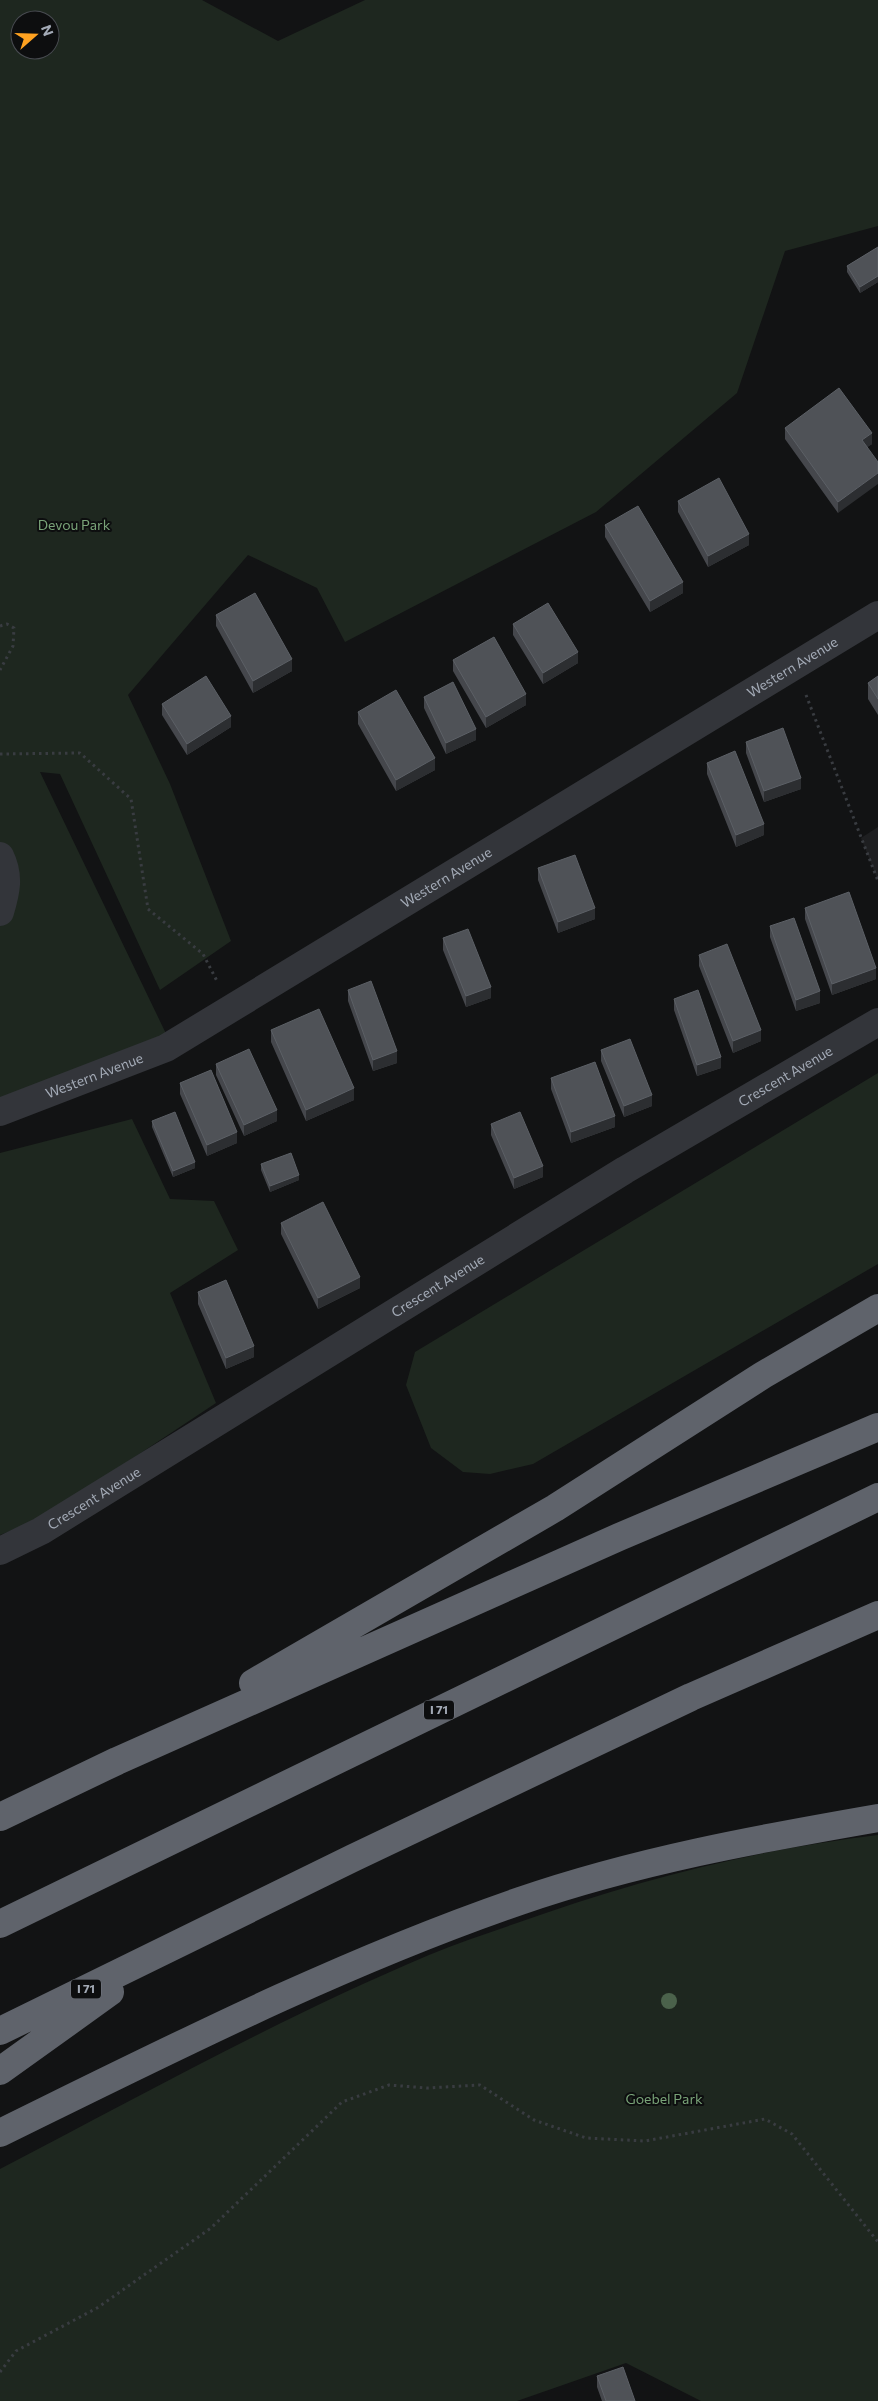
<svg xmlns="http://www.w3.org/2000/svg" width="878" height="2401" font-family="Commissioner,sans-serif">
	<rect width="100%" height="100%" fill="#121314"/>
	<!-- built -->
	<path fill="#1e1f21" d="M878,827V881L861,838Z"/>
	<!-- green -->
	<path fill="#1e271f" fill-rule="evenodd" d="M0,0H202L278,41L365,0H878V226L785,251L737,393L596,512L345,642L317,588L248,555L128,695L170,784L231,941L160,990L60,774L40,772L171,1044L0,1112ZM20,20H50V50H20Z
		M878,1073V1264L533,1464L490,1474L463,1472L431,1448L406,1385L415,1352Z
		M132,1119L170,1199L214,1201L238,1250L170,1293L216,1403L43,1518L0,1535V1153Z
		M878,1835V2401H701L626,2363L517,2401H0V2169C142,2095 282,2017 429,1955C457,1943 486,1934 514,1924C634,1881 752,1850 878,1835Z"/>
	<g fill="none" stroke-linecap="round" stroke-linejoin="round">
		<!-- path -->
		<path stroke="#393c41" stroke-width="3" stroke-dasharray="2.5 4" stroke-linecap="butt" d="M0,626L7,624L14,628L13,646L0,670
			M806,695L878,881
			M0,754L80,753L131,799L148,909L203,954L217,981
			M0,2372L16,2351L97,2308L211,2228L342,2102L389,2085L427,2088L480,2085L534,2120L586,2138L645,2141L765,2119L792,2134L878,2242"/>
		<!-- minor -->
		<g stroke="#33353a" stroke-width="28">
			<path d="M0,856C10,876 6,892 0,912"/>
			<path id="s1" d="M0,1112L166,1048L878,615"/>
			<path id="s2" d="M0,1551L41,1531L625,1170L878,1022"/>
		</g>
		<!-- highway -->
		<path stroke="#5f636b" stroke-width="28" d="M253,1683L555,1508L763,1375L878,1308
			M0,1817L117,1761L619,1537L878,1427
			M0,1924L878,1497
			M0,2031L353,1858L691,1697L878,1615
			M0,2071L110,1992
			M0,2133C171,2049 340,1963 520,1901C636,1861 757,1839 878,1818"/>
	</g>
	<!-- trees -->
	<circle fill="#4b624b" cx="669" cy="2001" r="8"/>
	<!-- wall -->
	<path fill="#45474c" d="M878,247V282L860,293L847,272V266Z
		M785,428L872,444L867,447L838,513L785,439Z
		M678,501L749,545L708,567L678,512Z
		M605,525L683,593L650,612L605,537Z
		M216,615L292,671L253,693L216,626Z
		M513,624L578,663L543,684L513,635Z
		M453,660L526,705L486,728L453,671Z
		M878,676V715L868,699V683Z
		M424,697L476,740L446,754L424,708Z
		M162,704L231,727L187,755L162,715Z
		M358,712L435,770L396,791L358,724Z
		M746,742L801,789L764,802L746,753Z
		M707,763L764,835L736,847L707,774Z
		M538,868L595,919L558,933L538,880Z
		M805,908L876,979L832,995L805,919Z
		M770,926L820,1003L796,1011L770,937Z
		M443,938L491,998L466,1007L443,950Z
		M699,955L761,1041L733,1053L699,966Z
		M348,990L397,1063L373,1071L348,1001Z
		M674,999L721,1068L697,1076L674,1010Z
		M271,1030L354,1100L306,1121L271,1042Z
		M601,1050L652,1106L624,1117L601,1061Z
		M216,1064L277,1121L244,1136L216,1075Z
		M551,1078L615,1127L571,1143L551,1089Z
		M180,1083L237,1143L207,1156L180,1094Z
		M152,1121L195,1168L173,1177L152,1127Z
		M491,1124L543,1177L514,1189L491,1135Z
		M261,1164L299,1180L270,1192L261,1170Z
		M281,1223L360,1288L318,1309L281,1234Z
		M198,1292L254,1357L226,1369L198,1304Z
		M597,2376L635,2401H602L597,2387Z"/>
	<!-- shaded-wall -->
	<path fill="#2c2e31" d="M878,276V282L860,293V287Z
		M872,433V444L862,451V440Z
		M878,473V484L838,513V502Z
		M749,534V545L708,567V556Z
		M683,582V593L650,612V601Z
		M578,652V663L543,684V673Z
		M292,659V671L253,693V681Z
		M526,694V705L486,728V717Z
		M231,716V727L187,755V744Z
		M476,729V740L446,754V743Z
		M435,758V770L396,791V780Z
		M801,778V789L764,802V791Z
		M764,824V835L736,847V835Z
		M595,908V919L558,933V922Z
		M876,968V979L832,995V984Z
		M491,987V998L466,1007V996Z
		M820,991V1003L796,1011V1000Z
		M761,1030V1041L733,1053V1041Z
		M397,1051V1063L373,1071V1060Z
		M721,1057V1068L697,1076V1065Z
		M354,1088V1100L306,1121V1110Z
		M652,1095V1106L624,1117V1106Z
		M277,1110V1121L244,1136V1125Z
		M615,1116V1127L571,1143V1132Z
		M237,1132V1143L207,1156V1145Z
		M195,1162V1168L173,1177V1171Z
		M543,1166V1177L514,1189V1178Z
		M299,1175V1180L270,1192V1186Z
		M360,1277V1288L318,1309V1298Z
		M254,1346V1357L226,1369V1358Z"/>
	<!-- building -->
	<path fill="#4f5257" stroke="#5c6066" d="M878,247V276L860,287L847,266Z
		M839,388L872,433L862,440L878,462V473L838,502L785,428Z
		M719,478L749,534L708,556L678,501Z
		M638,506L683,582L650,601L605,525Z
		M255,593L292,659L253,681L216,615Z
		M548,603L578,652L543,673L513,624Z
		M494,637L526,694L486,717L453,660Z
		M206,676L231,716L187,744L162,704Z
		M878,676V699L868,683Z
		M453,682L476,729L446,743L424,697Z
		M396,690L435,758L396,780L358,712Z
		M783,728L801,778L764,791L746,742Z
		M735,751L764,824L736,835L707,763Z
		M575,855L595,908L558,922L538,868Z
		M849,892L876,968L832,984L805,908Z
		M794,918L820,991L796,1000L770,926Z
		M468,929L491,987L466,996L443,938Z
		M727,944L761,1030L733,1041L699,955Z
		M371,981L397,1051L373,1060L348,990Z
		M698,990L721,1057L697,1065L674,999Z
		M319,1009L354,1088L306,1110L271,1030Z
		M630,1039L652,1095L624,1106L601,1050Z
		M249,1049L277,1110L244,1125L216,1064Z
		M595,1062L615,1116L571,1132L551,1078Z
		M211,1070L237,1132L207,1145L180,1083Z
		M175,1112L195,1162L173,1171L152,1121Z
		M520,1112L543,1166L514,1178L491,1124Z
		M291,1153L299,1175L270,1186L261,1164Z
		M323,1202L360,1277L318,1298L281,1223Z
		M226,1280L254,1346L226,1358L198,1292Z
		M623,2367L635,2401H606L597,2376Z"/>
	<g text-anchor="middle" stroke-width="4" stroke-linejoin="round" paint-order="stroke">
		<!-- shield labels -->
		<g fill="#0d0e0f" stroke="#767b84" stroke-width="1">
			<rect x="424" y="1700.5" width="30" height="19" rx="4"/>
			<rect x="71" y="1979.5" width="30" height="19" rx="4"/>
		</g>
		<g font-size="12" font-weight="bold" fill="#a3aab6">
			<text x="439" y="1714">I 71</text>
			<text x="86" y="1993">I 71</text>
		</g>
		<!-- park labels -->
		<g font-size="14" fill="#79a378" stroke="#0d0e0f">
			<text x="74" y="530">Devou Park</text>
			<text x="664" y="2104">Goebel Park</text>
		</g>
		<!-- street labels -->
		<g font-size="14" fill="#a3aab6" stroke="#0d0e0f">
			<text dy="5" stroke="none"><textPath href="#s1" startOffset="911">Western Avenue</textPath></text>
			<text dy="5" stroke="none"><textPath href="#s1" startOffset="506">Western Avenue</textPath></text>
			<text dy="5" stroke="none"><textPath href="#s1" startOffset="101">Western Avenue</textPath></text>
			<text dy="5" stroke="none"><textPath href="#s2" startOffset="918">Crescent Avenue</textPath></text>
			<text dy="5" stroke="none"><textPath href="#s2" startOffset="512">Crescent Avenue</textPath></text>
			<text dy="5" stroke="none"><textPath href="#s2" startOffset="108">Crescent Avenue</textPath></text>
		</g>
	</g>
	<!-- north arrow -->
	<g transform="translate(35 35) rotate(70)"><circle r="24" fill="#0d0e0f" stroke="#494c52"/>
	<path d="M0-4L9 19L0 12L-9 19Z" fill="#ffa220"/>
	<text y="-8" font-size="14" font-weight="bold" text-anchor="middle" fill="#a3aab6">N</text>
	</g>
</svg>
